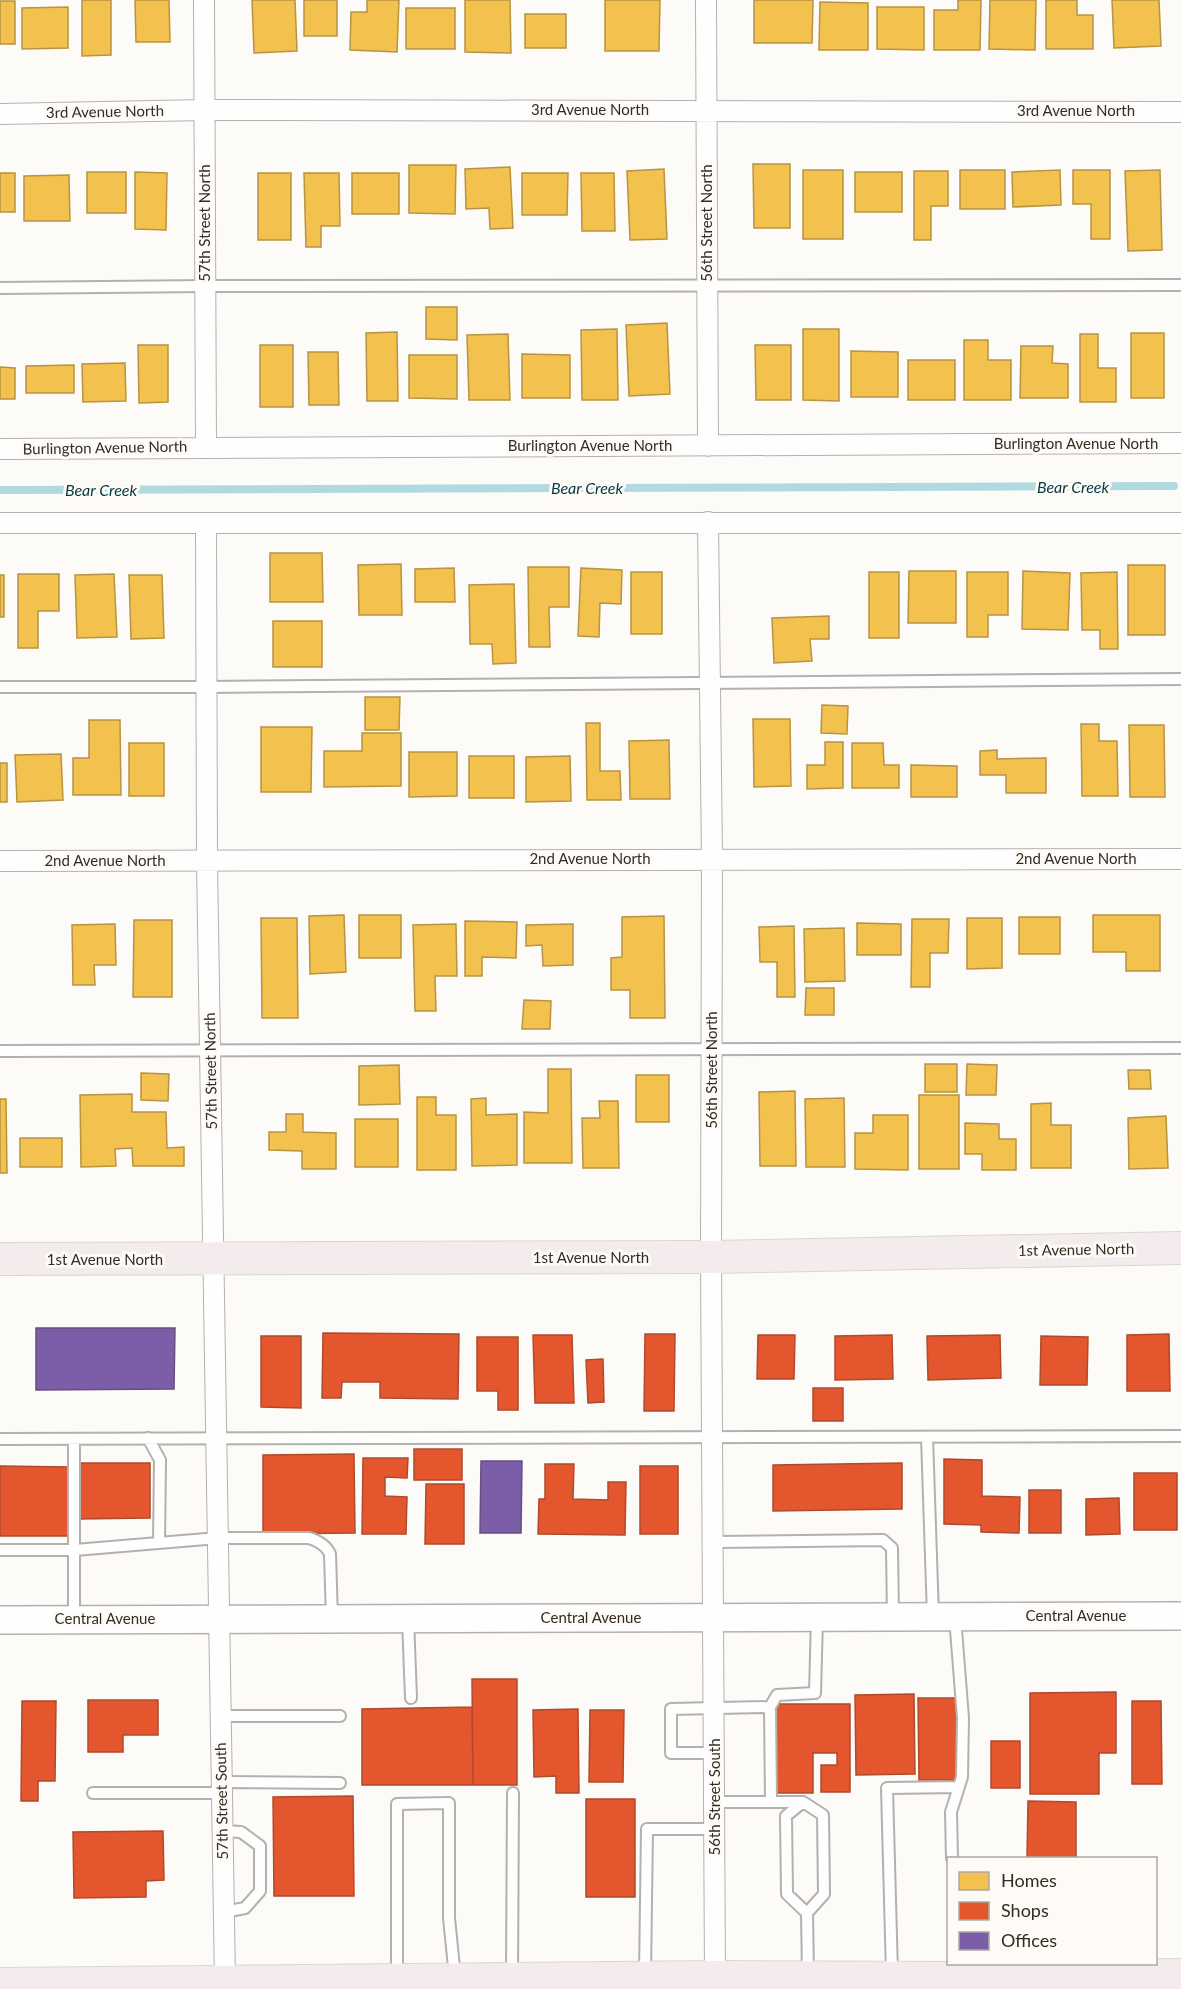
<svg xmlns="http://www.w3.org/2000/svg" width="1181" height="1989" font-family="Lato,sans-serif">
	<rect width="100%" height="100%" fill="#fdfbf8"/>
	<!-- homes -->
	<path fill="#f2c14e" stroke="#b89442" stroke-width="1.5" d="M82,0H111V55L82,56Z
		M135,0H169L170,42H136Z
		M252,0H295L297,51L254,53Z
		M304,0H337V36H304Z
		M367,0H399L397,52L350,50L351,12H367Z
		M465,0H510L511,53L465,52Z
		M605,0H660L659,51H605Z
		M754,0H813L812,43H754Z
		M958,0H981L980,50H934V10H958Z
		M990,0H1036L1035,50L989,49Z
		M1046,0H1077V15H1093V49H1046Z
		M1112,0H1159L1161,46L1114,48Z
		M0,1H15V44H0Z
		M820,2L868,3V50H819Z
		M68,7V48L22,49V8Z
		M877,7H924V50L877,49Z
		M406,8H455V49H406Z
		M525,14H566V48H525Z
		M753,164H790V228H754Z
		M409,165H456L455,214L409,213Z
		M510,167L513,228L490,229L489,208L466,209L465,169Z
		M664,169L667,239L630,240L627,171Z
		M803,170H843V239H803Z
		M960,170H1005V209H960Z
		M1060,170L1061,205L1013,207L1012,172Z
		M1073,170H1110V239H1091V204H1073Z
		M1160,170L1162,250L1128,251L1125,171Z
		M914,171H948V206H931V240H914Z
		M87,172H126V213H87Z
		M135,172L167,173L166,230L135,229Z
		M855,172H902V212H855Z
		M0,173H15V212H0Z
		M258,173H291V240H258Z
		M304,173H339L340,226H321V247H306Z
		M352,173H399V214H352Z
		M522,173H568L567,215H522Z
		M581,173H614L615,231H582Z
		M69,175L70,221H24V176Z
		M426,307H457V340L426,339Z
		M667,323L670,394L629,396L626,325Z
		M617,329L618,400H582L581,330Z
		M803,329H839V401L803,400Z
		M397,332L398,401H367L366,333Z
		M1131,333H1164V398H1131Z
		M508,334L510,400H469L467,335Z
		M1080,334H1098V368H1116V402H1080Z
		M964,340H988V360H1011V400H964Z
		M138,345H168V402L139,403Z
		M260,345H293V407H260Z
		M755,345H791V400H756Z
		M1021,346H1053L1052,363L1068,364V398H1020Z
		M851,351L898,352V397H851Z
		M308,352H338L339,405H309Z
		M522,354L570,355V398H522Z
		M409,355H457V399L409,398Z
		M908,360H955V400H908Z
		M125,363L126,401L83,402L82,364Z
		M74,365V393H26V366Z
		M0,367L15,368V399H0Z
		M270,553H322L323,602H270Z
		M401,564L402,615H359L358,565Z
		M1128,565H1165V635H1128Z
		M528,567H569V607H549L550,647H529Z
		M454,568L455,602H415V569Z
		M581,568L622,570L621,604L600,603L599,637L578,636Z
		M909,571H956V623H908Z
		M1023,571L1070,573L1068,630L1022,629Z
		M631,572H662V634H631Z
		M869,572H899V638H869Z
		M967,572H1008V615H988V637H967Z
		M1117,572L1118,649H1100V630H1082L1081,573Z
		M18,574H59V611H38V648H18Z
		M114,574L117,637L77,638L75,575Z
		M0,575H4V617H0Z
		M129,575H162L164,638L131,639Z
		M514,584L516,663L493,664L492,644H470L469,585Z
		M829,616V639H810L812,661L774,663L772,618Z
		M273,621H322V667H273Z
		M365,697H400L399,730H365Z
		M822,705L848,706L847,734L821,733Z
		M753,719H790L791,786L754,787Z
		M89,720H120L121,795H73V758H89Z
		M586,723H600V771H620L621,800H587Z
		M1081,724H1099V741H1117L1118,796H1082Z
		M1129,725H1164L1165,797H1130Z
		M261,727H312L311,792H261Z
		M362,733H401V786L324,787V751H362Z
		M669,740L670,799H630L629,741Z
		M825,742H843V788L807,789V765H825Z
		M129,743H164V796H129Z
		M852,743H883L884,765H899V788H852Z
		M997,750V759L1046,758V793H1006V775H980V751Z
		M409,752H457V796L409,797Z
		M61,754L63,800L17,802L15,755Z
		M469,756H514V798H469Z
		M570,756L571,801L526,802V757Z
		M0,763H7V802H0Z
		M911,765L957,766V797H911Z
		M344,915L346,972L310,974L309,916Z
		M359,915H401V958H359Z
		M1093,915H1160V971H1126V952H1093Z
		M664,916L665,1018H630V990H611V958L622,957V917Z
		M1019,917H1060V954H1019Z
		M261,918H297L298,1018H262Z
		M967,918H1002V968L967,969Z
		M912,919H949L948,953H930V987H911Z
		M134,920H172V997H133Z
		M465,921L517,922L516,958L482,957V976H465Z
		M857,923L901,924V955H857Z
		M115,924L116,965H94L95,985H73L72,925Z
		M456,924L457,976H435L436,1011H415L413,925Z
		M573,924V965L543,966L542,945L526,946V925Z
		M794,926L795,997H777V962H760L759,927Z
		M844,928L845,981L805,982L804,929Z
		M806,988H834V1015H805Z
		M524,1000L551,1001L550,1029H522Z
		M925,1064H957V1092H925Z
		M967,1064L997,1065L996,1095H966Z
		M399,1065L400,1104L359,1105V1066Z
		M548,1069H571L572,1163H524V1112L548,1113Z
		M1128,1070H1150L1151,1089H1129Z
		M141,1073L169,1074L168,1101L141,1100Z
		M636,1075H669V1122H636Z
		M795,1091L796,1166H760L759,1092Z
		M132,1094V1112H166L167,1148L184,1147V1166H133L132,1148L115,1149L116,1166L81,1167L80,1095Z
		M919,1095H959V1169H919Z
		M417,1097H436V1115H456V1170H417Z
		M486,1098V1115L517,1114V1165L472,1166L471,1099Z
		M844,1098L845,1167H806L805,1099Z
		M0,1099H6L7,1173H0Z
		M599,1101H618L619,1168H583L582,1118H600Z
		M1051,1103V1125H1071V1168H1031V1104Z
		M286,1114H303V1132L336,1133V1169H302V1151L269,1150V1132H286Z
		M873,1115H908V1170L855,1169V1133H873Z
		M1166,1116L1168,1168L1129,1169L1128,1118Z
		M355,1119H398V1167H355Z
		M965,1123L999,1124V1139H1016V1170H982V1154H965Z
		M20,1138H62V1167H20Z"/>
	<!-- shops -->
	<path fill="#e4572e" stroke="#af4a2b" stroke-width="1.5" d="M323,1333L459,1334L458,1399L380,1398V1382H342L341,1398H322Z
		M645,1334H675L674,1411H644Z
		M1169,1334L1170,1391H1127V1335Z
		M533,1335H572L574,1403H535Z
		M758,1335H795L794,1379H757Z
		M892,1335L893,1379L835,1380V1336Z
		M1000,1335L1001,1378L928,1380L927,1336Z
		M261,1336H301V1408L261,1407Z
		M1041,1336L1088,1337L1087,1385H1040Z
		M477,1337H518V1410H498V1391H477Z
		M603,1359L604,1402L588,1403L586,1360Z
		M813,1388H843V1421H813Z
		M414,1449H462V1480H414Z
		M354,1454L355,1533L263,1534V1455Z
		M363,1458H408L407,1478L385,1477V1496L407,1497L406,1534H362Z
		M944,1459L982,1460V1496L1020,1497L1019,1533L981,1532V1525L944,1524Z
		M80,1463H150V1518L79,1519Z
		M902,1463V1509L773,1511V1465Z
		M545,1464H574L573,1499L608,1500V1482H626L625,1535L538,1534L539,1499H545Z
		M0,1466L68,1467V1536H0Z
		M640,1466H678V1534H640Z
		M1134,1473H1177V1530H1134Z
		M426,1484H464V1544H425Z
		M1029,1490H1061V1533H1029Z
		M1119,1498L1120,1534L1086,1535V1499Z
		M472,1679H517V1785H473Z
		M1116,1692V1753H1099V1794H1030V1693Z
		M914,1694L915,1774L856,1775L855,1695Z
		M918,1698H958V1780H919Z
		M88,1700H158V1735H123V1752H88Z
		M22,1701H56L55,1781H38V1801H21Z
		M1132,1701H1161L1162,1784H1132Z
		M776,1704H850V1792H821V1765H837V1753H813V1793H776Z
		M472,1707L473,1785H362V1709Z
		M578,1709L579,1793H556V1776L534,1777L533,1710Z
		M590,1710H624L623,1782H589Z
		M991,1741H1020V1788H991Z
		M353,1796L354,1896H274L273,1797Z
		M586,1799H635V1897H586Z
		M1028,1801L1076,1802V1858H1027Z
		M163,1831L164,1880L146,1881V1897L74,1898L73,1832Z"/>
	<!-- offices -->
	<path fill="#7b5ea7" stroke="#654f80" stroke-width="1.5" d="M36,1328H175L174,1389L36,1390Z
		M481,1461H522L521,1533H480Z"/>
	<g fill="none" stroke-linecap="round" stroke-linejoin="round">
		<!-- stream -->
		<path stroke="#b1d9e0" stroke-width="8" d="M0,490L1174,486"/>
		<!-- lane casing -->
		<g stroke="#b4b0ac" stroke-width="14">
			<path id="lane" d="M0,288L206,286L1181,285
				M0,687H207L1181,679
				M0,1051L1181,1048
				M927,1437L933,1617
				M148,1438L160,1460L159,1543
				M0,1439L1181,1436
				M74,1439V1619
				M714,1542L883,1540L892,1548L893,1617
				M0,1550H75L218,1538H309C319,1541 326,1545 330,1554L332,1619
				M408,1619L411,1698
				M770,1707L777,1695L815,1693L817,1618
				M221,1716H340
				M715,1753H671V1709L770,1707L771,1802
				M222,1782L340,1783
				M93,1793H222
				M715,1802H803L823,1815L824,1894L807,1913L808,1974
				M803,1802L786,1816L787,1894L807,1913
				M223,1831L241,1832L260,1846V1891L245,1908L224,1912
				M952,1858L951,1812L962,1777L963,1718L955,1617
				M645,1974L647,1829H715
				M892,1974L887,1788L959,1787
				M512,1976L513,1793
				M397,1977V1804L449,1803V1918L455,1977"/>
		</g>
		<!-- street casing -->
		<g stroke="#b4b0ac" stroke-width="22">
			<path id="street" d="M204,0L206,447
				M706,0L708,446
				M0,114L205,110L1181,112
				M0,449L1181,443
				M708,522L712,858L711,1257L715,1977
				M0,523H1181
				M206,523L207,862L225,1982
				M0,861L1181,859"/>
		</g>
		<!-- secondary casing -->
		<g stroke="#b4b0ac" stroke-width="30">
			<path id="secondary" d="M0,1620L1181,1616"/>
		</g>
		<!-- primary casing -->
		<g stroke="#d9d7d5" stroke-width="34">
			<path id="primary" d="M0,1259L711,1257L1181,1248
				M0,1984L715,1977L950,1978L1181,1975"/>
		</g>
		<!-- lane -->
		<use href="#lane" stroke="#fffefe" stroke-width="10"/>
		<!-- street -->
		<use href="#street" stroke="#fffefe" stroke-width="20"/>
		<!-- secondary -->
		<use href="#secondary" stroke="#fffefe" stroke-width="27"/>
		<!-- primary -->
		<use href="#primary" stroke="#f4ebec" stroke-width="32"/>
	</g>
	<g text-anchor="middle" stroke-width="6" stroke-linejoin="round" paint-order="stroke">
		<!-- street labels -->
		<g font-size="15" fill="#322c25" stroke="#fefbf7">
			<text x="590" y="115">3rd Avenue North</text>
			<text x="1076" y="116">3rd Avenue North</text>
			<text transform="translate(105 112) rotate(-1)" y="5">3rd Avenue North</text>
			<text transform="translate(205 223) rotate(-90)" y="5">57th Street North</text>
			<text transform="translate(707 223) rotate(-90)" y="5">56th Street North</text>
			<text x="1076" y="449">Burlington Avenue North</text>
			<text x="590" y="451">Burlington Avenue North</text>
			<text transform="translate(105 448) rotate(-1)" y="5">Burlington Avenue North</text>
			<text x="590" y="864">2nd Avenue North</text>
			<text x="1076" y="864">2nd Avenue North</text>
			<text x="105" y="866">2nd Avenue North</text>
			<text transform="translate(712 1070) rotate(-90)" y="5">56th Street North</text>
			<text transform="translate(211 1071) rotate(-91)" y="5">57th Street North</text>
			<text transform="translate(1076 1250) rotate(-1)" y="5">1st Avenue North</text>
			<text x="591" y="1263">1st Avenue North</text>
			<text x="105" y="1265">1st Avenue North</text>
			<text x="1076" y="1621">Central Avenue</text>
			<text x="591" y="1623">Central Avenue</text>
			<text x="105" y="1624">Central Avenue</text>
			<text transform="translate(715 1797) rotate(-90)" y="5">56th Street South</text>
			<text transform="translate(222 1801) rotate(-91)" y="5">57th Street South</text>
		</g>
		<!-- water labels -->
		<g font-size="16" font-style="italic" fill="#013a43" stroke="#fefbf7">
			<text x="1073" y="493">Bear Creek</text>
			<text x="587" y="494">Bear Creek</text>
			<text x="101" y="496">Bear Creek</text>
		</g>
	</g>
	<!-- legend -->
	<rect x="947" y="1857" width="210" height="108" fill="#fefbf7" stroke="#aca8a3" stroke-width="1.5"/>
	<rect x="959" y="1872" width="30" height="18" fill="#f2c14e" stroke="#aca8a3" stroke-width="1.5"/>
	<text x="1001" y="1887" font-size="18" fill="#322c25">Homes</text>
	<rect x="959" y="1902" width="30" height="18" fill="#e4572e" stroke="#aca8a3" stroke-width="1.5"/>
	<text x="1001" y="1917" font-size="18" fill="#322c25">Shops</text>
	<rect x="959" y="1932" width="30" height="18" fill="#7b5ea7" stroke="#aca8a3" stroke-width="1.5"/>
	<text x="1001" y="1947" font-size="18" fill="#322c25">Offices</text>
</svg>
